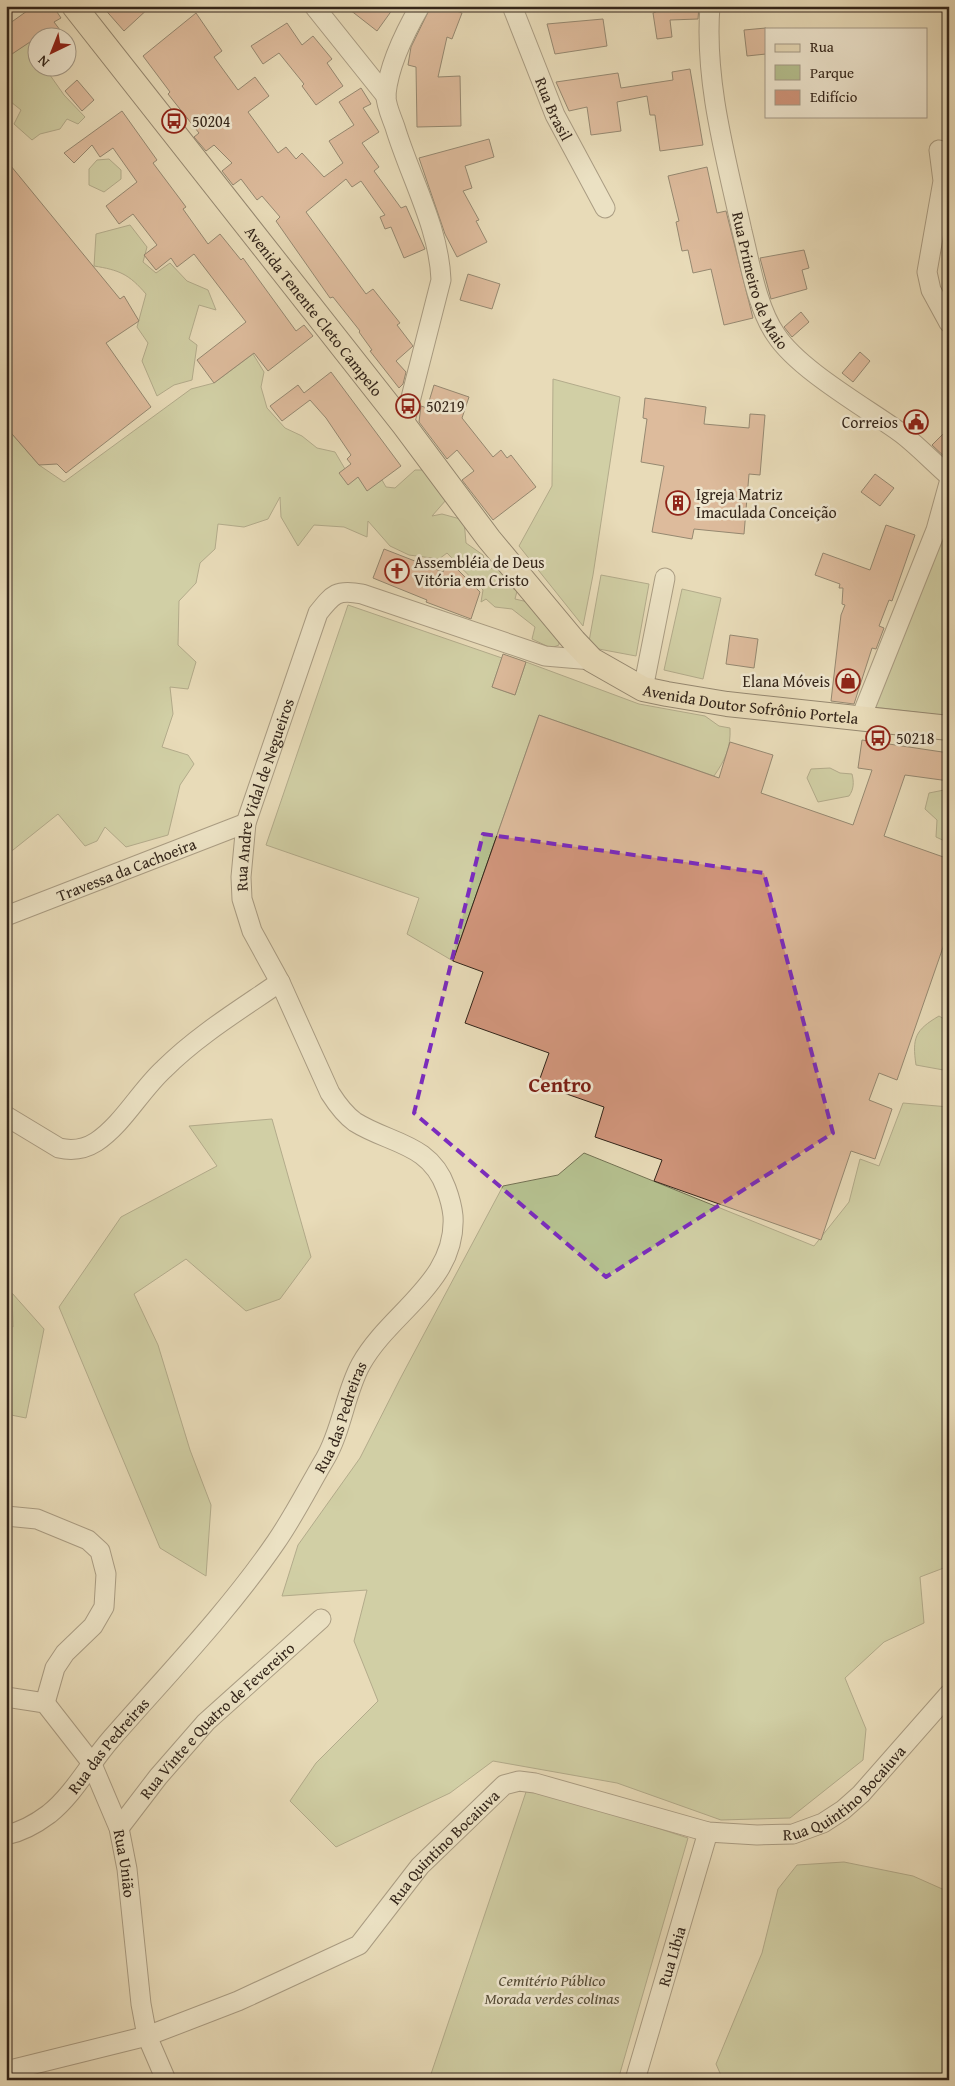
<svg xmlns="http://www.w3.org/2000/svg" width="955" height="2086" font-family="'Gentium Book Plus',serif">
	<rect width="100%" height="100%" fill="#e8dbb8"/>
	<filter id="stains"><feTurbulence type="fractalNoise" baseFrequency=".004" numOctaves="4"/><feColorMatrix values="0 0 0 0 .2 0 0 0 0 .09 0 0 0 0 .02 0 0 0 .5 -.17"/></filter>
	<radialGradient id="worn" r=".72"><stop offset=".6" stop-color="#630" stop-opacity="0"/><stop offset="1" stop-color="#630" stop-opacity=".3"/></radialGradient>
	<!-- green -->
	<path fill="#b5c08f" stroke="#747254" d="M30,42L37,56L38,68H45L64,95L85,117L78,124L67,119L60,129L40,134L32,140L14,124L21,110L6,98V46Z
		M109,159L121,170V179L104,192L89,185V169L97,160Z
		M130,225L147,247L143,262L156,273L170,263L187,281L208,290L216,310L199,305L189,339L197,345L192,380L174,385L157,396L142,361L148,343L137,327L146,294C129,274 119,270 94,266L96,234Z
		M253,354L264,372L261,387L267,408L285,428L302,436L317,448L335,452L345,469L348,484L358,477L367,490L382,480L386,487L395,488L415,470H425L446,500L432,516L442,514L464,520L466,543L483,555L487,569L500,567L506,579L500,581L517,591L515,599L528,602L559,640V645L551,648L532,639L535,627L512,609L495,607L486,599L481,602L483,590L447,553L439,559L409,555L390,546L368,521L367,537L344,527L314,525L298,546L281,517L280,497L268,519L244,527L218,524L215,549L200,563L196,583L179,601L178,645L196,662L188,689L170,687L173,714L162,747L188,755L194,764L180,785L168,835L126,847L105,827L97,841L85,846L58,814L8,854L6,848V427L39,465L64,482L191,389L214,383Z
		M553,379L620,397L593,575L583,626L519,546L552,486Z
		M938,540L949,542V716L873,707Z
		M601,575L649,584L636,656L588,647Z
		M682,589L721,598L703,679L664,670Z
		M348,605L502,658L492,687L515,695L526,662L639,704L705,716L719,726L730,728C731,748 725,760 714,776L539,715L453,961L407,934L419,898L266,845Z
		M830,768L840,773L852,774C854,782 854,789 849,796L818,802L807,778L811,769Z
		M949,789V843L936,837L937,820L925,809L929,793Z
		M939,1016L949,1022V1053L944,1055L949,1071L916,1065C912,1038 915,1030 939,1016Z
		M903,1103L949,1107V1566L920,1577L924,1623L884,1642L845,1678L866,1729L863,1760L790,1818L721,1820L617,1783L493,1761L450,1793L336,1847L290,1801L316,1763L378,1701L354,1641L367,1590L282,1596L298,1545L360,1458L400,1379L503,1186L558,1175L584,1153L814,1246L849,1202L860,1159L879,1166Z
		M272,1119L311,1257L280,1299L246,1311L186,1259L134,1294L158,1345L190,1450L211,1505L206,1576L160,1548L59,1307L121,1217L217,1166L189,1126Z
		M12,1293L44,1329L26,1418L6,1414V1324L13,1327Z
		M528,1786L688,1838L618,2080H429Z
		M844,1862L913,1876L949,1892V2080H723L716,2064L762,1953L778,1889L797,1865Z"/>
	<!-- building -->
	<path fill="#d0957b" stroke="#33251a" d="M34,6H53L61,18L54,22L66,38H36L12,54L6,46V26Z
		M102,6H151L124,31Z
		M345,6H395L377,31Z
		M431,6H443L462,13L452,39L447,37L438,77L460,76L461,126L417,127L416,67L408,65L411,47Z
		M656,6H699L698,19L670,20L672,37L657,39L653,13L656,12Z
		M196,13L222,51L214,57L238,90L255,77L269,96L248,112L278,153L286,147L296,159L302,153L324,177L343,163L329,141L354,125L339,102L361,88L371,104L363,108L379,132L362,143L379,167L374,171L401,208L406,206L425,249L404,258L391,227L385,229L380,217L385,215L361,181L352,187L346,179L306,212L366,294L373,289L400,323L397,325L413,346L396,361L406,372L403,384L399,388L370,351L372,350L359,332L360,331L333,297L330,298L276,221L280,217L262,196L257,200L241,179L233,185L222,171L232,163L214,145L206,151L194,137L199,133L168,94L170,92L143,56Z
		M603,19L607,46L555,54L547,24Z
		M287,23L302,45L313,36L332,59L327,63L343,86L316,105L302,86L304,84L279,53L263,64L251,46Z
		M766,28V54L747,56L744,30Z
		M690,69L703,145L660,151L655,115H650L647,96L617,102L621,131L591,135L587,107L569,111L556,82L618,73L621,88L673,80L672,72Z
		M77,80L94,100L82,111L65,91Z
		M122,111L157,160L153,163L186,207L183,209L208,244L220,234L241,260L243,258L296,331L304,325L313,336L268,371L254,353L214,383L197,360L246,322L194,254L177,267L171,258L156,270L144,255L157,245L133,214L119,224L106,206L137,182L113,148L100,157L92,145L74,163L64,153Z
		M489,139L494,157L465,166L472,188L463,191L479,220L476,221L487,242L457,257L445,234L419,158Z
		M6,160L120,299L124,296L139,321L106,343L151,407L66,473L57,464L39,465L6,427Z
		M707,167L717,213L726,211L753,318L724,325L711,269L693,273L688,250L682,251L676,222L679,221L668,176Z
		M804,250L809,268L802,270L807,289L771,299L760,258Z
		M468,274L500,284L492,309L460,300Z
		M801,312L809,322L792,337L784,327Z
		M860,352L870,361L853,382L842,373Z
		M331,372L401,466L367,491L358,477L348,485L339,473L351,464L347,459L351,455L326,418L310,400L282,421L270,406L298,385L304,393Z
		M434,385L469,397L462,418L493,457L501,450L507,458L511,455L536,487L493,520L462,480L474,471L457,450L447,459L419,422L421,406L427,408Z
		M645,398L706,407L704,424L749,428L750,414L765,415L760,475L749,474L744,534L694,529L692,539L652,532L664,466L641,462L647,419L643,418Z
		M949,428V461L932,445Z
		M875,474L894,488L880,506L861,492Z
		M886,525L915,535L892,601L889,600L879,626L884,628L876,649L872,648L854,704L831,701L841,615L845,605L842,604L843,588H839L840,584L815,575L823,553L870,570Z
		M384,549L443,572L449,561L480,592L471,619L426,602L427,600L373,578Z
		M730,635L758,639L754,668L726,664Z
		M503,654L526,662L515,695L492,687Z
		M539,715L719,778L730,742L773,755L761,793L853,825L872,770L858,768L862,740L949,753V781L905,775L884,836L949,859V930L897,1080L879,1073L869,1100L892,1109L875,1159L851,1151L821,1240L654,1181L662,1160L595,1137L604,1107L538,1084L549,1053L465,1023L483,972L453,961Z"/>
	<g fill="none" stroke-linecap="round" stroke-linejoin="round">
		<!-- minor casing -->
		<g stroke="#605242" stroke-width="21">
			<g id="minor">
				<path d="M314,6L386,96"/>
				<path id="s1" d="M512,6L555,115L605,208"/>
				<path id="s2" d="M710,6C704,81 726,158 742,231C750,263 757,308 776,335C799,370 865,407 901,433C918,446 933,462 949,476"/>
				<path d="M939,150L943,181L927,272L931,290L949,323"/>
				<path d="M404,425L441,280C439,227 410,177 395,127C392,118 385,104 386,94C389,64 405,32 420,6"/>
				<path d="M643,689L665,578"/>
				<path d="M860,720L936,530L949,483"/>
				<path id="s3" d="M6,916L246,823"/>
				<path d="M6,1116L59,1148C72,1151 85,1149 96,1142C123,1124 140,1091 164,1069C198,1035 241,1009 280,982"/>
				<path d="M6,1516L37,1519L88,1540L100,1551L106,1574L104,1607L93,1626L65,1653L55,1668L45,1703"/>
				<path id="s4" d="M6,1697L45,1703L91,1762L119,1828L127,1869L141,2004L147,2036L166,2080"/>
				<path id="s5" d="M119,1828L158,1777L206,1722L321,1619"/>
				<path id="s6" d="M6,1835C21,1832 37,1823 49,1814C74,1794 90,1763 111,1739C167,1675 228,1612 276,1542C294,1516 309,1486 325,1459C342,1430 345,1393 361,1364C390,1312 457,1282 453,1216C452,1206 449,1196 446,1188C430,1143 390,1144 355,1122C344,1114 337,1104 330,1093L280,982L252,931L242,899L241,877L246,823L318,613C333,594 337,589 362,594L545,656L592,660"/>
				<path id="s7" d="M6,2071L147,2036L238,2001L359,1945L420,1866L504,1785L519,1781L535,1783L708,1832L757,1835L793,1834L823,1823L843,1810L861,1794L949,1694"/>
				<path id="s8" d="M635,2080L708,1832"/>
			</g>
		</g>
		<!-- major casing -->
		<g stroke="#33251a" stroke-width="26">
			<g id="major">
				<path id="s9" d="M74,6L404,425L489,539L574,641L592,660L643,689L667,694L727,704L949,728"/>
			</g>
		</g>
		<!-- minor -->
		<use href="#minor" stroke="#f0e8d1" stroke-width="19"/>
		<!-- major -->
		<use href="#major" stroke="#e8dbb8" stroke-width="24"/>
	</g>
	<!-- marked area -->
	<path d="M0 0H955V2086H0ZM483,834L764,873L833,1133L606,1277L414,1113Z" fill="#e8dbb8" fill-opacity=".55" fill-rule="evenodd"/>
	<path fill="none" stroke="#7b2cbf" stroke-width="4" stroke-dasharray="10 6" stroke-linejoin="round" d="M483,834L764,873L833,1133L606,1277L414,1113Z"/>
	<!-- icons -->
	<defs>
		<g id="bus-ring" transform="scale(1.25)"><circle r="9.5" fill="#f0e8d1" stroke="#8f2418" stroke-width="1.5"/><path d="M-5-6H5V4H4V6H2V4H-2V6H-4V4H-5ZM-3.5-4V0h7V-4ZM-3.5 1.2v1.5H-2V1.2ZM2 1.2v1.5H3.5V1.2Z" fill="#8f2418"/></g>
		<g id="civic-ring" transform="scale(1.25)"><circle r="9.5" fill="#f0e8d1" stroke="#8f2418" stroke-width="1.5"/><path d="M-.6-6.5H3V-4.5H.6V-3L4-1V1h2V6H-6V1h2V-1L-.6-3ZM-1.2 2.5V6h2.4V2.5Z" fill="#8f2418"/></g>
		<g id="building-ring" transform="scale(1.25)"><circle r="9.5" fill="#f0e8d1" stroke="#8f2418" stroke-width="1.5"/><path d="M-4-6H4V6H1V3H-1V6H-4ZM-2.5-4.3h1.7v1.8h-1.7ZM.8-4.3h1.7v1.8H.8ZM-2.5-1h1.7V.8h-1.7ZM.8-1h1.7V.8H.8Z" fill="#8f2418"/></g>
		<g id="church-ring" transform="scale(1.25)"><circle r="9.5" fill="#f0e8d1" stroke="#8f2418" stroke-width="1.5"/><path d="M-1.2-6h2.4v3.5h3.3v2.4h-3.3V6h-2.4V-.1h-3.3v-2.4h3.3Z" fill="#8f2418"/></g>
		<g id="shop-ring" transform="scale(1.25)"><circle r="9.5" fill="#f0e8d1" stroke="#8f2418" stroke-width="1.5"/><path d="M-5-2.5h2.3a2.7 3.5 0 0 1 5.4 0H5L5.5 6h-11ZM-1.5-2.5h3a1.5 2.3 0 0 0-3 0Z" fill="#8f2418"/></g>
	</defs>
	<g fill-rule="evenodd">
		<use href="#bus-ring" x="174" y="121"/>
		<use href="#bus-ring" x="408" y="406"/>
		<use href="#civic-ring" x="916" y="422"/>
		<use href="#building-ring" x="678" y="503"/>
		<use href="#church-ring" x="397" y="571"/>
		<use href="#shop-ring" x="848" y="681"/>
		<use href="#bus-ring" x="878" y="738"/>
	</g>
	<g text-anchor="middle" stroke-width="5" stroke-linejoin="round" paint-order="stroke">
		<!-- street labels -->
		<g font-size="16" fill="#33251a" stroke="#f0e8d1">
			<text dy="6" stroke="none"><textPath href="#s1" startOffset="111">Rua Brasil</textPath></text>
			<text dy="6" stroke="none"><textPath href="#s2" startOffset="281">Rua Primeiro de Maio</textPath></text>
			<text dy="6" stroke="none"><textPath href="#s9" startOffset="388">Avenida Tenente Cleto Campelo</textPath></text>
			<text dy="6" stroke="none"><textPath href="#s9" startOffset="1002">Avenida Doutor Sofrônio Portela</textPath></text>
			<text dy="6" stroke="none"><textPath href="#s6" startOffset="1285">Rua Andre Vidal de Negueiros</textPath></text>
			<text dy="6" stroke="none"><textPath href="#s3" startOffset="129">Travessa da Cachoeira</textPath></text>
			<text dy="6" stroke="none"><textPath href="#s6" startOffset="544">Rua das Pedreiras</textPath></text>
			<text dy="6" stroke="none"><textPath href="#s5" startOffset="146">Rua Vinte e Quatro de Fevereiro</textPath></text>
			<text dy="6" stroke="none"><textPath href="#s6" startOffset="139">Rua das Pedreiras</textPath></text>
			<text dy="6" stroke="none"><textPath href="#s7" startOffset="955">Rua Quintino Bocaiuva</textPath></text>
			<text dy="6" stroke="none"><textPath href="#s7" startOffset="506">Rua Quintino Bocaiuva</textPath></text>
			<text dy="6" stroke="none"><textPath href="#s4" startOffset="222">Rua União</textPath></text>
			<text dy="6" stroke="none"><textPath href="#s8" startOffset="129">Rua Libia</textPath></text>
		</g>
		<!-- poi labels -->
		<g font-size="16" fill="#33251a" stroke="#f0e8d1" text-anchor="start">
			<text x="192" y="127">50204</text>
			<text x="426" y="412">50219</text>
			<text x="898" y="428" text-anchor="end">Correios</text>
			<text x="696" y="500">Igreja Matriz<tspan x="696" dy="18">Imaculada Conceição</tspan></text>
			<text x="414" y="568">Assembléia de Deus<tspan x="414" dy="18">Vitória em Cristo</tspan></text>
			<text x="830" y="687" text-anchor="end">Elana Móveis</text>
			<text x="896" y="744">50218</text>
		</g>
		<!-- park labels -->
		<g font-size="16" font-style="italic" fill="#544c37" stroke="#f0e8d1">
			<text x="552" y="1986">Cemitério Público<tspan x="552" dy="18">Morada verdes colinas</tspan></text>
		</g>
		<!-- district labels -->
		<g font-size="21" font-weight="bold" fill="#7a1f14" stroke="#f0e8d1">
			<text x="560" y="1092">Centro</text>
		</g>
	</g>
	<!-- margin -->
	<rect width="955" height="2086" fill="none" stroke="#e8dbb8" stroke-width="25"/>
	<rect x="8" y="8" width="940" height="2071" fill="none" stroke="#33251a" stroke-width="2.5"/>
	<rect x="12" y="12" width="930" height="2061" fill="none" stroke="#33251a"/>
	<!-- legend -->
	<rect x="765" y="28" width="162" height="90" fill="#f0e8d1" stroke="#a49a88"/>
	<rect x="775" y="44" width="25" height="8" fill="#e8dbb8" stroke="#a49a88"/>
	<text x="810" y="52" font-size="15" fill="#33251a">Rua</text>
	<rect x="775" y="65" width="25" height="15" fill="#b5c08f" stroke="#a49a88"/>
	<text x="810" y="78" font-size="15" fill="#33251a">Parque</text>
	<rect x="775" y="90" width="25" height="15" fill="#d0957b" stroke="#a49a88"/>
	<text x="810" y="102" font-size="15" fill="#33251a">Edifício</text>
	<!-- north arrow -->
	<g transform="translate(52 52) rotate(223)"><circle r="24" fill="#f0e8d1" stroke="#a49a88"/>
	<path d="M0-4L9 19L0 12L-9 19Z" fill="#8f2418"/>
	<text y="-8" font-size="14" font-weight="bold" text-anchor="middle" fill="#33251a">N</text>
	</g>
	<rect width="100%" height="100%" filter="url(#stains)"/>
	<rect width="100%" height="100%" fill="url(#worn)"/>
</svg>
